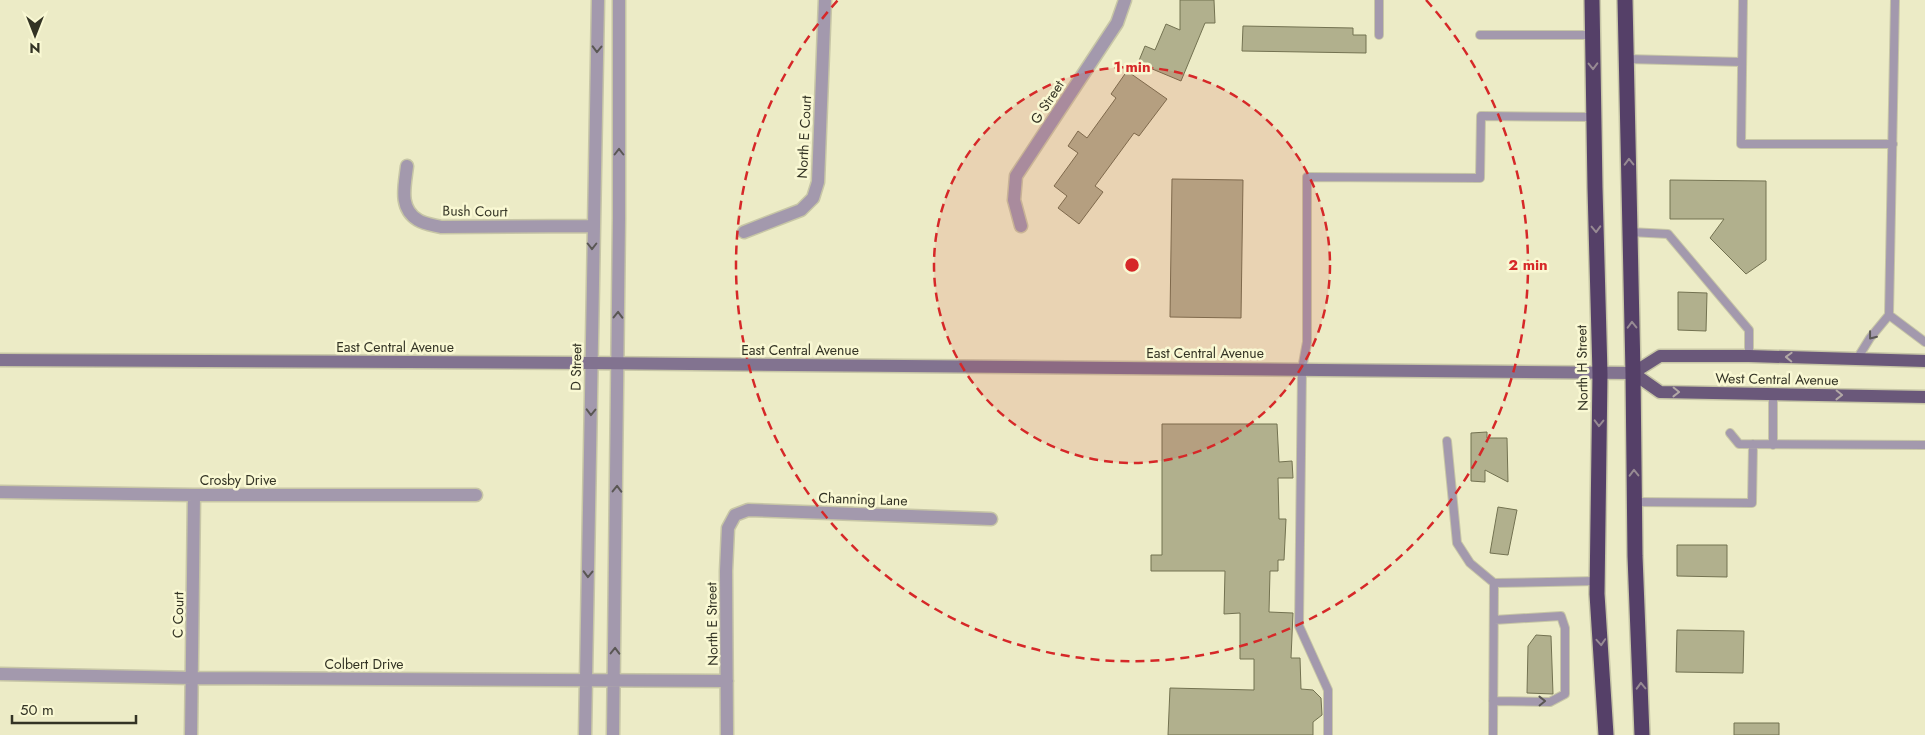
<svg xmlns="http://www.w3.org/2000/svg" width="1925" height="735" font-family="Jost,sans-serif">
	<rect width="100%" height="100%" fill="#ecebc6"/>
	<!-- building -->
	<path fill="#b1b08d" stroke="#737251" d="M1180,0H1214L1215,23H1205L1181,81L1138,63L1145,46L1155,50L1166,24L1180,30Z
		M1243,26L1353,28V35H1366V53L1242,51Z
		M1127,71L1167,99L1139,136L1134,133L1095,186L1103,192L1079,224L1058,208L1067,196L1054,186L1078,153L1068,146L1078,131L1087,138L1116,98L1111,94Z
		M1172,179L1243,180L1241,318L1170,317Z
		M1670,180L1766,181V260L1746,274L1710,238L1724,219H1670Z
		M1678,292L1707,293L1706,331L1678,330Z
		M1162,424H1277L1279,462L1292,461L1293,478H1278L1279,519H1286L1284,560H1278V571H1270L1269,612L1293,613L1291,658H1300L1301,689L1313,690L1321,698L1322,715L1313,722V735H1168L1170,688L1254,690V659H1240V613L1224,614L1225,571H1151V555H1162Z
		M1487,432V438H1507L1508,482L1485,470V482L1471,481V433Z
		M1498,507L1517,510L1508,555L1490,553Z
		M1677,545H1727V577L1677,576Z
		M1677,630L1744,631L1743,673L1676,672Z
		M1536,635L1551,636L1553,694L1527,693L1528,646Z
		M1734,723H1779V735H1734Z"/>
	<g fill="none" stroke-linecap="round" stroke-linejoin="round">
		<!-- lane casing -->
		<g stroke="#c7c6a6" stroke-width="10">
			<path id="lane" d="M1379,0V35
				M1743,0L1741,144H1893
				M1480,35H1592
				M1626,59L1742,62
				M1630,232L1668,234L1749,330V356
				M1889,315L1925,342
				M1857,359L1870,338L1889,315L1895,0
				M1773,394V445
				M1730,433L1739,444L1925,445
				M1447,441L1457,543L1470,563L1494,583L1597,581
				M1634,502L1752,503L1753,444
				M1493,701L1550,702L1565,694V628L1561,616L1494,620
				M1328,735V690L1299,626L1302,369L1307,342V177L1480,178L1481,116L1593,117
				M1493,735L1494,583"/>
		</g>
		<!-- street casing -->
		<g stroke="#c7c6a6" stroke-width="15">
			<path id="street" d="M407,166C405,185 398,208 418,220C424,224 433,225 441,227L593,226
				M1021,226L1014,200L1016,176L1117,23L1125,0
				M744,232L801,210L813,198L818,182L825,0
				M0,492L194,495H476
				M0,674L192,678L727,681
				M191,735L194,495
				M585,735L598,0
				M613,735L619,218V0
				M727,735L726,571L728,528L735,515L748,510L991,519"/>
		</g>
		<!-- secondary casing -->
		<g stroke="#c7c6a6" stroke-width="15">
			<path id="secondary" d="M0,360L592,363L1633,373"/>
		</g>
		<!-- primary casing -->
		<g stroke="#c7c6a6" stroke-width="15">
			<path id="primary" d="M1925,361L1749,356H1660L1633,373L1660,392L1925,397"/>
		</g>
		<!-- highway casing -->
		<g stroke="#c7c6a6" stroke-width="18">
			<path id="highway" d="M1592,0L1595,188L1600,374L1597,594L1606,735
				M1625,0L1633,373L1635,556L1642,735"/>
		</g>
		<!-- lane -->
		<use href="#lane" stroke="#a399ad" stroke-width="8"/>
		<!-- street -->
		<use href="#street" stroke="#a399ad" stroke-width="12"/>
		<!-- secondary -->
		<use href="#secondary" stroke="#827390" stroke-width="12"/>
		<!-- primary -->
		<use href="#primary" stroke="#6a587a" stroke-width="12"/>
		<!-- highway -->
		<use href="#highway" stroke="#554068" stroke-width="15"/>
	</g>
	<!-- one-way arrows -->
	<defs><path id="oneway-chevron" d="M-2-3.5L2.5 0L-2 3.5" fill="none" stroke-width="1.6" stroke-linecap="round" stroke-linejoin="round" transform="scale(1.25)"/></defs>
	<g stroke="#5a5754">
		<use href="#oneway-chevron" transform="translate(597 49) rotate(91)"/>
		<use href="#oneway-chevron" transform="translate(619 152) rotate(-90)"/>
		<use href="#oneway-chevron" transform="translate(592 246) rotate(90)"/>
		<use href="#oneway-chevron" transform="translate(618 315) rotate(-89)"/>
		<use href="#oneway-chevron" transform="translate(1872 336) rotate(128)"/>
		<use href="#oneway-chevron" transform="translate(591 412) rotate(91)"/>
		<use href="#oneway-chevron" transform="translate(617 489) rotate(-89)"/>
		<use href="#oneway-chevron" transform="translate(588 574) rotate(91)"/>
		<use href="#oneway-chevron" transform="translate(615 651) rotate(-89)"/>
		<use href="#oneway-chevron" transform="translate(1542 701) rotate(-1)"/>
	</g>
	<g stroke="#978a93">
		<use href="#oneway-chevron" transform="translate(1593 66) rotate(89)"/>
		<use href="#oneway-chevron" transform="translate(1629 162) rotate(-91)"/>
		<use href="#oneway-chevron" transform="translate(1596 229) rotate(88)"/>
		<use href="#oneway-chevron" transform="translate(1632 325) rotate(-91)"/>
		<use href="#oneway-chevron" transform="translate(1599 423) rotate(91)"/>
		<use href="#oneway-chevron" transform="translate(1634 473) rotate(-91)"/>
		<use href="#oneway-chevron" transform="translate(1601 642) rotate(86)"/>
		<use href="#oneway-chevron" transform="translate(1641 686) rotate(-92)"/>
	</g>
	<g stroke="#b2a8a6">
		<use href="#oneway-chevron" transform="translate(1789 357) rotate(-178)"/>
		<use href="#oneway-chevron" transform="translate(1676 392) rotate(1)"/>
		<use href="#oneway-chevron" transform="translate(1839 395) rotate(1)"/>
	</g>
	<!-- distance rings -->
	<circle cx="1132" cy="265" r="198" fill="#d62828" fill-opacity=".12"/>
	<g fill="none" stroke="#d62828" stroke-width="2.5" stroke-dasharray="9 6">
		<circle cx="1132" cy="265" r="198"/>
		<path d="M1426 0A396 396 0 1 1 838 0"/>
	</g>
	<g text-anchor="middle" stroke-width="5" stroke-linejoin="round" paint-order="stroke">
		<!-- street labels -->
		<g font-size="14" fill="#333324" stroke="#f9f8d3">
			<text transform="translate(1047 102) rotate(-57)" y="5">G Street</text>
			<text transform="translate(804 137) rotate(-87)" y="5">North E Court</text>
			<text transform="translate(475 211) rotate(1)" y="5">Bush Court</text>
			<text x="395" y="352">East Central Avenue</text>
			<text x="800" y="355">East Central Avenue</text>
			<text x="1205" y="358">East Central Avenue</text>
			<text transform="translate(576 367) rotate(-89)" y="5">D Street</text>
			<text transform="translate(1582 368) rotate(-91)" y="5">North H Street</text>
			<text transform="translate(1777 379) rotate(1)" y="5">West Central Avenue</text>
			<text x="238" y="485">Crosby Drive</text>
			<text transform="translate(863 499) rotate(2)" y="5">Channing Lane</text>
			<text transform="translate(178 615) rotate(-89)" y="5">C Court</text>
			<text transform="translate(712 624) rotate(-91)" y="5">North E Street</text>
			<text x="364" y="669">Colbert Drive</text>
		</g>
	</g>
	<circle cx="1132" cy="265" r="8" fill="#d62828" stroke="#f9f8d3" stroke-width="2.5"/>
	<g font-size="15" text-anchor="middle" font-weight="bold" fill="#d62828" stroke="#f9f8d3" stroke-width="5" stroke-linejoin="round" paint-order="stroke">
		<text x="1132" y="72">1 min</text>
		<text x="1528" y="270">2 min</text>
	</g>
	<!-- north arrow -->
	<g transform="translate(35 35) rotate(180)" stroke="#f9f8d3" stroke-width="4" paint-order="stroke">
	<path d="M0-4L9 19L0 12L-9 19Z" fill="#333324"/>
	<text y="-8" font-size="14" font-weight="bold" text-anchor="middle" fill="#333324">N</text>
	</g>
	<!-- scale -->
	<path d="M12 715v8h124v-8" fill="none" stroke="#333324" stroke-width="2.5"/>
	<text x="20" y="715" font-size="15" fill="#333324" stroke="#f9f8d3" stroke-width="4" paint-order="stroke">50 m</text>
</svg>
